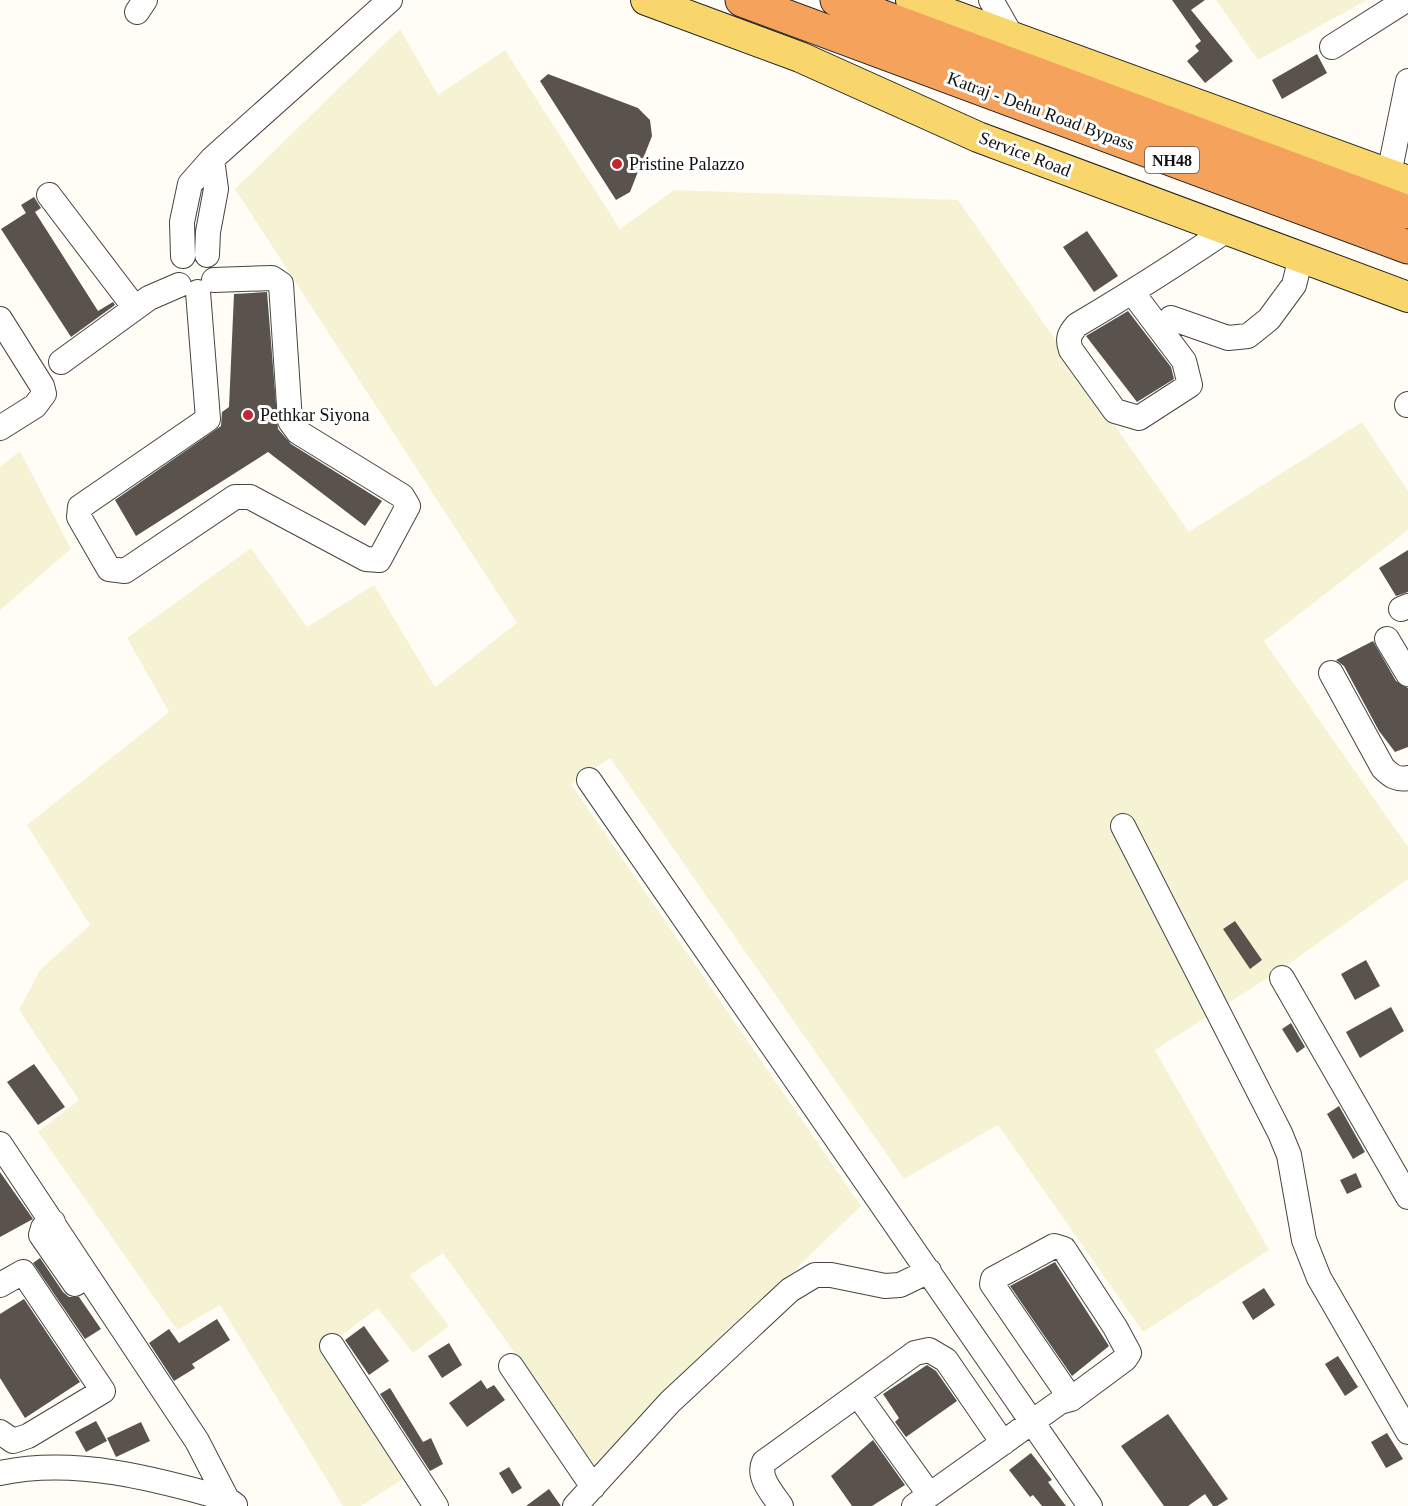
<svg xmlns="http://www.w3.org/2000/svg" width="1408" height="1506" font-family="'Times New Roman',serif">
	<rect width="100%" height="100%" fill="#fffdf5"/>
	<!-- farmland -->
	<path fill="#f6f3d4" d="M1216,0H1367L1258,60Z
		M400,29L438,95L505,50L620,229L674,190L958,200L1189,532L1362,422L1408,491V530L1264,641L1408,847V879L1283,968L1155,1050L1269,1250L1143,1332L998,1125L904,1179L610,758L571,784L861,1206L594,1464L443,1253L410,1275L449,1326L413,1353L378,1308L338,1338L412,1473L361,1506H343L220,1305L177,1330L38,1132L79,1100L19,1010L40,970L90,925L27,825L169,712L127,638L251,548L307,627L374,585L435,687L517,623L235,189Z
		M20,451L71,549L0,610V467Z"/>
	<!-- building -->
	<path fill="#5a524d" d="M1172,0H1205L1191,10L1233,61L1205,83L1187,61L1199,51L1195,46L1201,41Z
		M1317,54L1327,73L1282,99L1272,80Z
		M548,74L638,108L650,120L652,136L630,192L616,200L540,81Z
		M34,197L41,208L35,212L98,311L113,302L115,305L71,337L1,229L26,213L21,205Z
		M1087,231L1118,276L1094,292L1063,247Z
		M267,292L278,429L291,444L382,501L365,526L268,452L136,536L115,500L221,426L222,412L229,407L234,294Z
		M1128,311L1171,367L1174,379L1137,402L1086,336Z
		M1408,550V592L1396,596L1379,568Z
		M1373,641L1396,681L1408,688V747L1395,752L1379,731L1344,666L1336,660Z
		M1235,921L1262,960L1250,969L1223,929Z
		M1366,960L1380,986L1355,1000L1341,974Z
		M1391,1007L1404,1031L1360,1058L1346,1032Z
		M1291,1023L1305,1047L1297,1053L1282,1029Z
		M34,1064L65,1107L38,1125L7,1082Z
		M1339,1106L1365,1152L1353,1159L1327,1114Z
		M0,1172L33,1219L0,1237Z
		M1356,1173L1362,1187L1347,1194L1340,1180Z
		M40,1258L63,1292L69,1297H79L101,1329L85,1339L33,1263Z
		M1055,1262L1109,1346L1072,1376L1010,1286Z
		M1264,1288L1275,1305L1253,1320L1242,1302Z
		M24,1299L80,1382L25,1418L0,1378V1314Z
		M217,1319L230,1340L192,1364L195,1368L174,1381L149,1343L169,1329L179,1343Z
		M364,1326L389,1361L369,1375L345,1340Z
		M449,1343L462,1365L442,1378L428,1356Z
		M1338,1356L1358,1387L1345,1396L1325,1364Z
		M927,1365L936,1371L957,1401L906,1437L895,1422L899,1418L883,1394Z
		M481,1380L487,1389L494,1385L505,1400L467,1427L449,1403Z
		M390,1388L423,1442L431,1438L443,1464L430,1471L380,1394Z
		M1168,1414L1228,1499L1217,1506H1213L1205,1494L1188,1506H1164L1121,1446Z
		M96,1421L107,1441L86,1452L75,1432Z
		M141,1422L150,1441L116,1457L107,1438Z
		M1387,1433L1403,1459L1386,1468L1371,1442Z
		M873,1440L905,1485L872,1506H852L831,1476Z
		M1031,1453L1052,1480L1048,1482L1066,1506H1042L1033,1495L1030,1497L1009,1470Z
		M509,1467L522,1488L512,1494L499,1473Z
		M549,1489L561,1506H526Z"/>
	<g fill="none" stroke-linecap="round" stroke-linejoin="round">
		<!-- minor casing -->
		<g stroke="#444" stroke-width="26">
			<path id="minor" d="M991,0L1012,37
				M137,12L145,0
				M1332,47L1406,0
				M212,159L390,0
				M1389,174L1408,81
				M49,195L135,308
				M183,256L182,222L190,184L212,159L216,189L208,232L207,255
				M198,292L208,419L80,507L79,517L109,569L125,571L235,497H250L366,559L379,560L408,506L402,496L298,432L290,421L281,284L272,278L214,280
				M1132,292L1184,361L1190,385L1139,418L1115,411L1071,350C1067,339 1069,334 1077,325C1128,295 1178,263 1227,230
				M1171,318L1228,338L1248,336L1269,319L1294,285L1301,257
				M0,319L42,386L44,394L35,406L0,428
				M61,362L149,298L179,285
				M1407,405L1408,404
				M1401,609L1408,606
				M1387,639L1408,674
				M1331,673L1383,768C1391,776 1397,780 1408,778
				M589,780L1090,1506
				M1123,826L1280,1133L1289,1155L1304,1240L1319,1278L1408,1432
				M1282,978L1408,1197
				M0,1144L197,1441L227,1499
				M53,1222L43,1228L41,1235L75,1284
				M0,1285L23,1272L103,1391L28,1436L13,1441L0,1432
				M332,1346L436,1506
				M511,1366L593,1487
				M858,1395L929,1494
				M0,1473C75,1457 156,1479 227,1499L235,1505
				M575,1506L670,1402L790,1290L815,1275H831L885,1286L900,1285L929,1271
				M781,1506C772,1493 757,1477 764,1462L915,1353L929,1350L946,1360L1003,1443
				M914,1506L1060,1402L1071,1399L1125,1359L1129,1353L1115,1327L1064,1249L1054,1246L993,1279L992,1284L1071,1399"/>
		</g>
		<!-- major casing -->
		<g stroke="#222" stroke-width="32">
			<path id="major" d="M646,0L800,57L978,137L1408,297
				M911,0L1408,181"/>
		</g>
		<!-- highway casing -->
		<g stroke="#222" stroke-width="35">
			<path id="highway" d="M742,0L1408,247
				M837,0L1408,212"/>
		</g>
		<!-- minor -->
		<use href="#minor" stroke="#fff" stroke-width="24"/>
		<!-- major -->
		<use href="#major" stroke="#f9d66b" stroke-width="30"/>
		<!-- highway -->
		<use href="#highway" stroke="#f5a25d" stroke-width="33"/>
	</g>
	<!-- markers -->
	<g fill="#c4262e" stroke="#fff" stroke-width="2">
		<circle cx="617" cy="164" r="6"/>
		<circle cx="248" cy="415" r="6"/>
	</g>
	<g text-anchor="middle" stroke-width="6" stroke-linejoin="round" paint-order="stroke">
		<!-- shield labels -->
		<rect fill="#fff" stroke="#585858" stroke-width="1.5" x="1145" y="147" width="54" height="26" rx="4.5"/>
		<g font-size="16" font-weight="bold" fill="#111">
			<text x="1172" y="166">NH48</text>
		</g>
		<!-- street labels -->
		<g font-size="18" fill="#111" stroke="#fff">
			<text transform="translate(1041 111) rotate(20)" y="6">Katraj - Dehu Road Bypass</text>
			<text transform="translate(1025 154) rotate(21)" y="6">Service Road</text>
		</g>
		<!-- poi labels -->
		<g font-size="18" fill="#111" stroke="#fff" text-anchor="start">
			<text x="629" y="170">Pristine Palazzo</text>
			<text x="260" y="421">Pethkar Siyona</text>
		</g>
	</g>
</svg>
